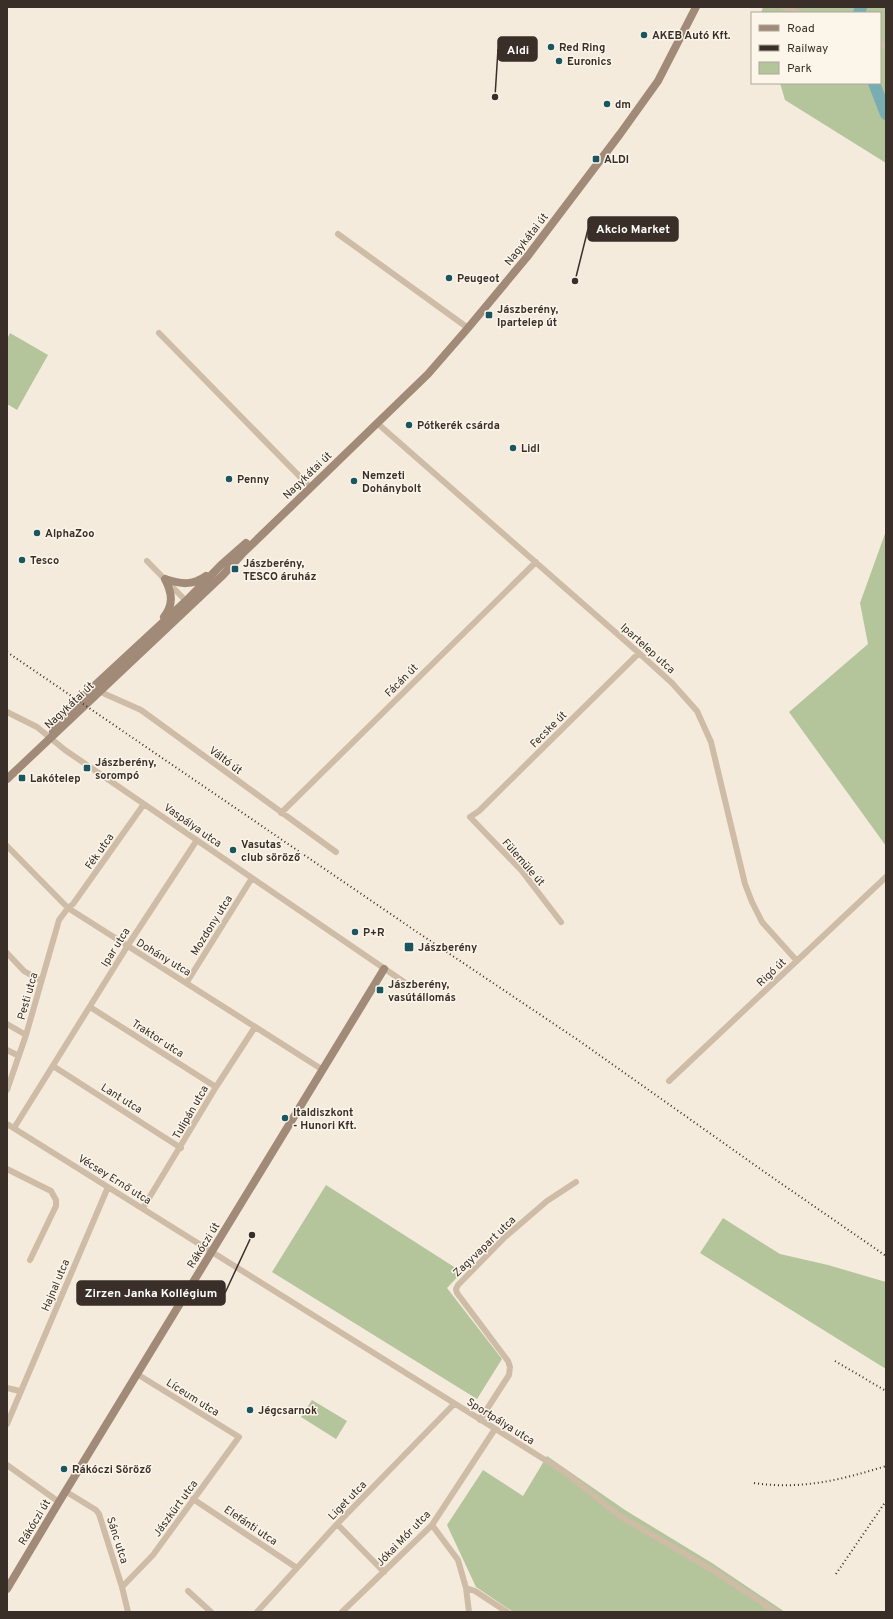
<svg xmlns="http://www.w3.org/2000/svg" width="893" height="1619" font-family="Overpass,sans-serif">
	<rect width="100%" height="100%" fill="#f4ebdd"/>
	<!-- green -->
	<path fill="#b4c59b" d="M763,7H886V163L785,100L780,83H880V13H761Z
		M10,333L48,355L17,410L7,404V339Z
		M886,531V846L789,712L868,644L860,603Z
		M326,1185L462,1272L447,1288L502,1359L477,1399L272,1272Z
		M723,1218L780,1254L828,1265L886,1282V1369L700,1253Z
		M312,1400L347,1421L336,1439L301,1417Z
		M547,1456L625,1510L712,1563L785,1612H513L476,1587L447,1525L483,1470L523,1496Z"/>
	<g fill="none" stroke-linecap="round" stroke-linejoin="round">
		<!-- river -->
		<path stroke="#79adb4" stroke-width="12" d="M859,13L861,7
			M874,83L886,114"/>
		<!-- street -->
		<path stroke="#cebca7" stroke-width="6" d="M784,7L800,13
			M880,43L886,46
			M338,234L468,328
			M159,333L310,487
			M377,423L639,653L672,683L697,711L711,742L745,884L752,902L762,922L797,961
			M147,561L189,604
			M100,691L105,694L141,710L336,852
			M7,712L37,727L65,750L407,984
			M281,813L536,562
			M7,846L68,908L323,1070
			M561,922L521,870L470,817L479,811L639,653
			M7,953L24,971L41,981
			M187,982L252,878
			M90,1007L216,1087
			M7,1024L26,1035
			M7,1050L19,1056
			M53,1066L181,1148
			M669,1081L886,877
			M7,1090L26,1035L59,920L68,908L73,904L144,804
			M7,1124L566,1473L620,1516L716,1572L776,1612
			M14,1128L130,942L197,840
			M7,1169L51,1191L56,1200V1206L30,1260
			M143,1208L216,1087L255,1027
			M7,1388L20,1391
			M480,1420L509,1375L510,1367L508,1361L457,1293L456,1289L458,1285L505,1237L547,1201L576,1182
			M7,1424L108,1187
			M7,1465L59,1502
			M65,1491L96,1510L99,1514L122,1587L128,1612
			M193,1499L297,1568
			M337,1524L384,1572
			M432,1525L458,1560L466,1588L469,1612
			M122,1587L153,1555L239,1437L137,1374
			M466,1588L475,1591L507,1612
			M188,1591L211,1612
			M257,1612L337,1524L454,1404
			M342,1612L432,1525L495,1429"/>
		<!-- secondary -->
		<path stroke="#a28a78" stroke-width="8" d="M165,579C181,584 192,586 206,576
			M164,617C174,604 172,593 165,579
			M53,732L62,718L78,701L186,601L221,565L246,543
			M7,779L223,575L242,554L428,374L468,328L527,257L620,134L658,81L696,7
			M7,1589L59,1502L384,969"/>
		<!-- rail -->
		<path stroke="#3a2f28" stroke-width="2" stroke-dasharray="1 3" stroke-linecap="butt" d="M7,652L417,932L578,1040L766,1173L886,1256
			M835,1361L886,1391
			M754,1483C801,1490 841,1480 886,1466
			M836,1574L886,1501"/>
	</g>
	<!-- markers -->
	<g fill="#1a565f" stroke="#fbf5ea" stroke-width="1.5">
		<circle cx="644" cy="35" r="4"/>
		<circle cx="551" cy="47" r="4"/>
		<circle cx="559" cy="61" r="4"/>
		<circle cx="607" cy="104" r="4"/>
		<rect x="592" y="155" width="8" height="8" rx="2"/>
		<circle cx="449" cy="278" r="4"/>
		<rect x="485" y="311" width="8" height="8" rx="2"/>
		<circle cx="409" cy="425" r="4"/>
		<circle cx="513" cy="448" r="4"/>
		<circle cx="229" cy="479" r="4"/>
		<circle cx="354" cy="481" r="4"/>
		<circle cx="37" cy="533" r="4"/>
		<circle cx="22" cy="560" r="4"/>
		<rect x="231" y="565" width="8" height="8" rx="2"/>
		<rect x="83" y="764" width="8" height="8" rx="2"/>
		<rect x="18" y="774" width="8" height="8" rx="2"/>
		<circle cx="233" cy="850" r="4"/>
		<circle cx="355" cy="932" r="4"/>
		<rect x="404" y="942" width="10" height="10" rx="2"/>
		<rect x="376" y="986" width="8" height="8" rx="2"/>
		<circle cx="285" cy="1118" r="4"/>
		<circle cx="250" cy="1410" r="4"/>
		<circle cx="64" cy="1469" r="4"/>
	</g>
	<g text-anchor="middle" stroke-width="3" stroke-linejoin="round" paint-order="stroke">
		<!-- poi labels -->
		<g font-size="11" font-weight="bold" fill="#3a2f28" stroke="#fbf5ea" text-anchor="start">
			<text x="652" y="39">AKEB Autó Kft.</text>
			<text x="559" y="51">Red Ring</text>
			<text x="567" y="65">Euronics</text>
			<text x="615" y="108">dm</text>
			<text x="604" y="163">ALDI</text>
			<text x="457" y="282">Peugeot</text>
			<text x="497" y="313">Jászberény,<tspan x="497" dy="13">Ipartelep út</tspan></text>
			<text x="417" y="429">Pótkerék csárda</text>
			<text x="521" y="452">Lidl</text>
			<text x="362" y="479">Nemzeti<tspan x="362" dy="13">Dohánybolt</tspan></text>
			<text x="237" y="483">Penny</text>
			<text x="45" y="537">AlphaZoo</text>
			<text x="30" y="564">Tesco</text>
			<text x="243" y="567">Jászberény,<tspan x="243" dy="13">TESCO áruház</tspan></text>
			<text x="95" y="766">Jászberény,<tspan x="95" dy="13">sorompó</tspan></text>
			<text x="30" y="782">Lakótelep</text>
			<text x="241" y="848">Vasutas<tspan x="241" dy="13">club söröző</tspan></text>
			<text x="363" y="936">P+R</text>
			<text x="418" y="951">Jászberény</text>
			<text x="388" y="988">Jászberény,<tspan x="388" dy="13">vasútállomás</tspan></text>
			<text x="293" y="1116">Italdiszkont<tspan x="293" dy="13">- Hunori Kft.</tspan></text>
			<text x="258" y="1414">Jégcsarnok</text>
			<text x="72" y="1473">Rákóczi Söröző</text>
		</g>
		<!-- street labels -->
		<g font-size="11" fill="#3a2f28" stroke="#fbf5ea">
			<text transform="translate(526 239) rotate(-52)" y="4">Nagykátai út</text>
			<text transform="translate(307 475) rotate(-44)" y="4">Nagykátai út</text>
			<text transform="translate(648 648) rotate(42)" y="4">Ipartelep utca</text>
			<text transform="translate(401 680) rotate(-45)" y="4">Fácán út</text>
			<text transform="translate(69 705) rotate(-43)" y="4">Nagykátai út</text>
			<text transform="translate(548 729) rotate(-45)" y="4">Fecske út</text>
			<text transform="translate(226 760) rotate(37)" y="4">Váltó út</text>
			<text transform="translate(193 825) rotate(35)" y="4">Vaspálya utca</text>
			<text transform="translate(99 851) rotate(-55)" y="4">Fék utca</text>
			<text transform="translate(524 862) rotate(49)" y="4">Fülemüle út</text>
			<text transform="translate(211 925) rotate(-58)" y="4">Mozdony utca</text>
			<text transform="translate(115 947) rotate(-58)" y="4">Ipar utca</text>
			<text transform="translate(164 957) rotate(31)" y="4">Dohány utca</text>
			<text transform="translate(771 972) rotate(-43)" y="4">Rigó út</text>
			<text transform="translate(27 996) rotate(-74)" y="4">Pesti utca</text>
			<text transform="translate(158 1038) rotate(33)" y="4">Traktor utca</text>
			<text transform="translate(122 1098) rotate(32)" y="4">Lant utca</text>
			<text transform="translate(190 1112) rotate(-60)" y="4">Tulipán utca</text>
			<text transform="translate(115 1179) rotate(32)" y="4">Vécsey Ernő utca</text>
			<text transform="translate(203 1245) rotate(-58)" y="4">Rákóczi út</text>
			<text transform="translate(484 1246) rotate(-44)" y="4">Zagyvapart utca</text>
			<text transform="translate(55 1285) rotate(-67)" y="4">Hajnal utca</text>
			<text transform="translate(193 1397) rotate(32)" y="4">Líceum utca</text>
			<text transform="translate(501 1421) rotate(32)" y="4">Sportpálya utca</text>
			<text transform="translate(347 1500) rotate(-46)" y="4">Liget utca</text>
			<text transform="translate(175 1508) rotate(-54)" y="4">Jászkürt utca</text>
			<text transform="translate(34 1522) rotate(-59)" y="4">Rákóczi út</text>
			<text transform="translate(251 1525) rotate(34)" y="4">Elefánti utca</text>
			<text transform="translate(403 1538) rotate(-46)" y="4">Jókai Mór utca</text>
			<text transform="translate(118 1540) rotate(72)" y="4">Sánc utca</text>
		</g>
	</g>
	<!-- callouts -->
	<path fill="none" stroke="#3a2f28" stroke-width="1.5" d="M495 97L498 49M575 281L588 229M252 1235L225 1293"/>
	<g fill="#3a2f28" stroke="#fbf5ea" stroke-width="1.5">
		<circle cx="495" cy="97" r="4"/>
		<circle cx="575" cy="281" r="4"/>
		<circle cx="252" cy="1235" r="4"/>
	</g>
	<g fill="#3a2f28" stroke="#3a2f28" stroke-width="1.5">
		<rect x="498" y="37" width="39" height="24" rx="4"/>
		<rect x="588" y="217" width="90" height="24" rx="4"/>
		<rect x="77" y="1281" width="148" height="24" rx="4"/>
	</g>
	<g font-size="12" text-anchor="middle" font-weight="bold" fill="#fff">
		<text x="518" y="54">Aldi</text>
		<text x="633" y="233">Akcio Market</text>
		<text x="151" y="1297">Zirzen Janka Kollégium</text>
	</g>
	<!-- border -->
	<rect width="893" height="1619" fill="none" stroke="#3a2f28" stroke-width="16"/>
	<!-- legend -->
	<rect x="751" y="12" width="130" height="72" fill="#fbf5ea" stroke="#aea69c"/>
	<rect x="759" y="25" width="20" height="6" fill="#a28a78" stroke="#aea69c"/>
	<text x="787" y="32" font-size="12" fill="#3a2f28">Road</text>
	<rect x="759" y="45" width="20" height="6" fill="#3a2f28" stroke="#aea69c"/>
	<text x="787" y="52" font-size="12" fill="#3a2f28">Railway</text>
	<rect x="759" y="62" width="20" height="12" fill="#b4c59b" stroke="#aea69c"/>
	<text x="787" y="72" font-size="12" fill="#3a2f28">Park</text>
</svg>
